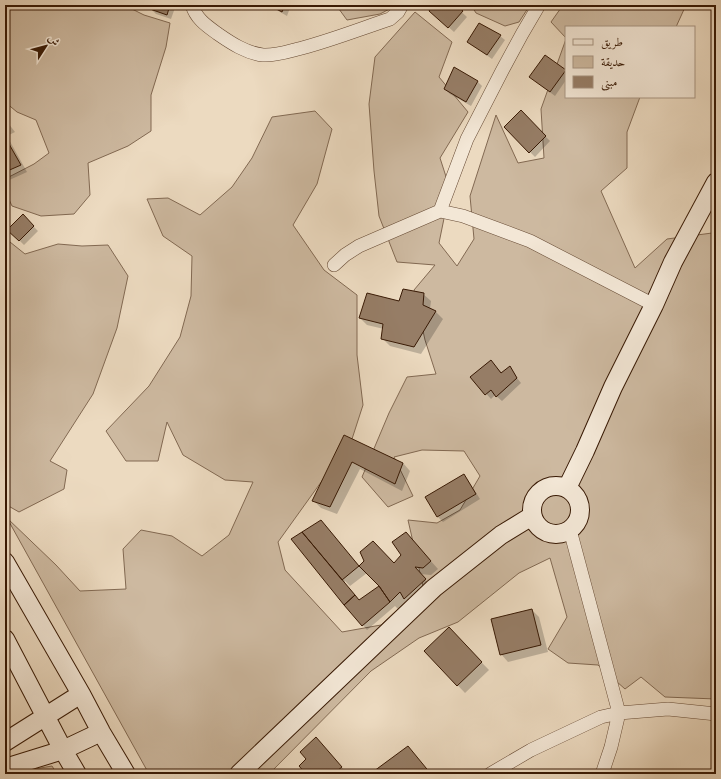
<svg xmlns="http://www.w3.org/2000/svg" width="721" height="779" font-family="Alegreya,Amiri,serif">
	<rect width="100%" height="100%" fill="#ecdac0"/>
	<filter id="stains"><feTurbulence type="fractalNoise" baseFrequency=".005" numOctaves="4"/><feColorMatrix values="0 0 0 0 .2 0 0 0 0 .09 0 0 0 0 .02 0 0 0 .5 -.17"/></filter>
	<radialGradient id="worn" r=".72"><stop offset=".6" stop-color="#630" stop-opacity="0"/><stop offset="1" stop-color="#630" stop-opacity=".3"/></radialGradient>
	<!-- green -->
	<path fill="#cdb9a0" stroke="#826952" d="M5,5H124L144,15L170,23L166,47L151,95V131L128,146L88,163L90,195L74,214L41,216L12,206L5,191V179L34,164L49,153L36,120L17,112L5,102Z
		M336,5H397L380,14L347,20Z
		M471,5H530L519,22L505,26L476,13Z
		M563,5H686L676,27H566V38L551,22Z
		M415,12L452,42L439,77L468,112L440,158L450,189L439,243L457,266L474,239L470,196L496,115L518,163L544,158L541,109L566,39V97H640L627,132V168L601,191L635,268L667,239L712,233L716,238V699L665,697L641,677L625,689L598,665L568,663L548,649L567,617L550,558L519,573L458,622L419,638L371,671L269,774H149L7,518L56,565L80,591L126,589L123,549L141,530L172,536L202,556L229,535L253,482L225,480L183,455L167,422L158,461H126L106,431L149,386L180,337L191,296L192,256L163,236L147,199L168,198L200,215L232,187L252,158L272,117L315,111L332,129L317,184L293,225L324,270L357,295V355L363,405L352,439L278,542L285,570L342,632L381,625L423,586L408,520L437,523L460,510L480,476L464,451L422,450L394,457L413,496L388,507L362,477L389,413L407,377L436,374L425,340L414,290L435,265L397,262L379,216L374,171L369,104L375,57Z
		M5,238L25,254L58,244L82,246L108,245L128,276L117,328L93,394L50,461L67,470L64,489L19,512L5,504Z
		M52,766L57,774H5Z"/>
	<!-- shadow -->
	<path fill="#0003" fill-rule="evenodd" d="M152,5H176L171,19L156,14L151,9Z
		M268,5H291L287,16Z
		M433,5H454L467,17L454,32L435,15Z
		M500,36L505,40L492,59L468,42Z
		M455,68L478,82L482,86L471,106L450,94L445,89Z
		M565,71L566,80L555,96L535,81Z
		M521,112L550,141L535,157L505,127Z
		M5,119L15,132L7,136L27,172L5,182Z
		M23,216L38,231L24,245L9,230Z
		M423,294L431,301L430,309L436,312L443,319L421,354L390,346L382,338L384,329L367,325L360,318Z
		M491,362L502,373L509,368L521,383L502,401L495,395L491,399L472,378Z
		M344,436L403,463L410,471L402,491L360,469L337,514L321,508L314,501Z
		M464,475L468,480L480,499L443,522L438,517L426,497Z
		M321,521L360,567L366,561L394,564L413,541L438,569L431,575L420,574L432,587L412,605L407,600L398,609L395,606L367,630L292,539ZM367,573L381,586L359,601L344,583L345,581L350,586Z
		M532,610L539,617L548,652L508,662L501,654Z
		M449,629L489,670L465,693L425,651Z
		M321,743L346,772L343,774H307V759Z"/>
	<!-- building -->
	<path fill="#967d66" stroke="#381904" d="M151,5H170L167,15L150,9Z
		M269,5H285L282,12Z
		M432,5H456L463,11L448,28L429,11Z
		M479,23L501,35L487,55L467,42Z
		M545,55L566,70L550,92L529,77Z
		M454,67L478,81L466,102L444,89Z
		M521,110L546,136L529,153L504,127Z
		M5,137L21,165L5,172Z
		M23,214L34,226L19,241L7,230Z
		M403,289L424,293L423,305L436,311L414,347L381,339L383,324L359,318L367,293L399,301Z
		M491,360L501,373L510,366L517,378L496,397L491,390L485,395L470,377Z
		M344,435L403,463L395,484L352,462L330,507L312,501Z
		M464,474L476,494L437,517L425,497Z
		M321,520L359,566L342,580L302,532Z
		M302,532L355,595L344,605L291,539Z
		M406,532L431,561L423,568L415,567L426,579L404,599L400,592L390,602L379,586L359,566L364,561L360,552L373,541L394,563L401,555L392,542Z
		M379,586L390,602L362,626L344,605L355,595L359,600Z
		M532,609L541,645L500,655L491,619Z
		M449,627L482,662L457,686L424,651Z
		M316,737L342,767L333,774H306L299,766L306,759L300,752Z
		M408,746L431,774H370Z"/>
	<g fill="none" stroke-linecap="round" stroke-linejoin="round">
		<!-- street casing -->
		<g stroke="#654933" stroke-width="14">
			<path id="street" d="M192,5C196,19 207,26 218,34C231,43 246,53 263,55C276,56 289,51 302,48C332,40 360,29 390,19L398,12L402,5
				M440,211L467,139L502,71L522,34L539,5
				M334,265L345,255L359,246L440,211L463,216L530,241L654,305
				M570,530L619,713L611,747L602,774
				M490,774L531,750L601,717L619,713L668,709L716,714"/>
		</g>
		<!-- secondary casing -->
		<g stroke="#381904" stroke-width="20">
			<path id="secondary" d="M532 510a24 24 0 1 1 48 0a24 24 0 1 1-48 0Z
				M567,488L585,451L613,387L654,305L673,262L716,182
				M5,562L81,694L101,732L126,774
				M5,639L63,750L77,774
				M5,742L81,694
				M5,768L63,750L101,732
				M239,774L434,588L501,535L532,516"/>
		</g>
		<!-- street -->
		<use href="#street" stroke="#f3e7d6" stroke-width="13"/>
		<!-- secondary -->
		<use href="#secondary" stroke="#f3e7d6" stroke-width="18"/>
	</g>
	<!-- margin -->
	<rect width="721" height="779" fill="none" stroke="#ecdac0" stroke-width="20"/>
	<rect x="6" y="6" width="709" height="767" fill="none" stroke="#381904" stroke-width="2"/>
	<rect x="10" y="10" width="701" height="759" fill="none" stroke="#381904"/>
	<!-- legend -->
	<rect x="565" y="26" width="130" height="72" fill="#f3e7d6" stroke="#a89582"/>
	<rect x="573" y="39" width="20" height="6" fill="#f3e7d6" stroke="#a89582"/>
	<text x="601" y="46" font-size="12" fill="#381904">طريق</text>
	<rect x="573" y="56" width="20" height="12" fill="#cdb9a0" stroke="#a89582"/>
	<text x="601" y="66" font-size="12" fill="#381904">حديقة</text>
	<rect x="573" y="76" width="20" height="12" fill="#967d66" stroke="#a89582"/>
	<text x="601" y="86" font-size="12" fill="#381904">مبنى</text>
	<!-- north arrow -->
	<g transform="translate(46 46) rotate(54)" stroke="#f3e7d6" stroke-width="3" paint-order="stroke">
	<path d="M0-3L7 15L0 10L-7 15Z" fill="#381904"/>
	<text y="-6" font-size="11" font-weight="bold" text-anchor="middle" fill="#381904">ش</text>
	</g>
	<rect width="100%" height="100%" filter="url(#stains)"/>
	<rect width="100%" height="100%" fill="url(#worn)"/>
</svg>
